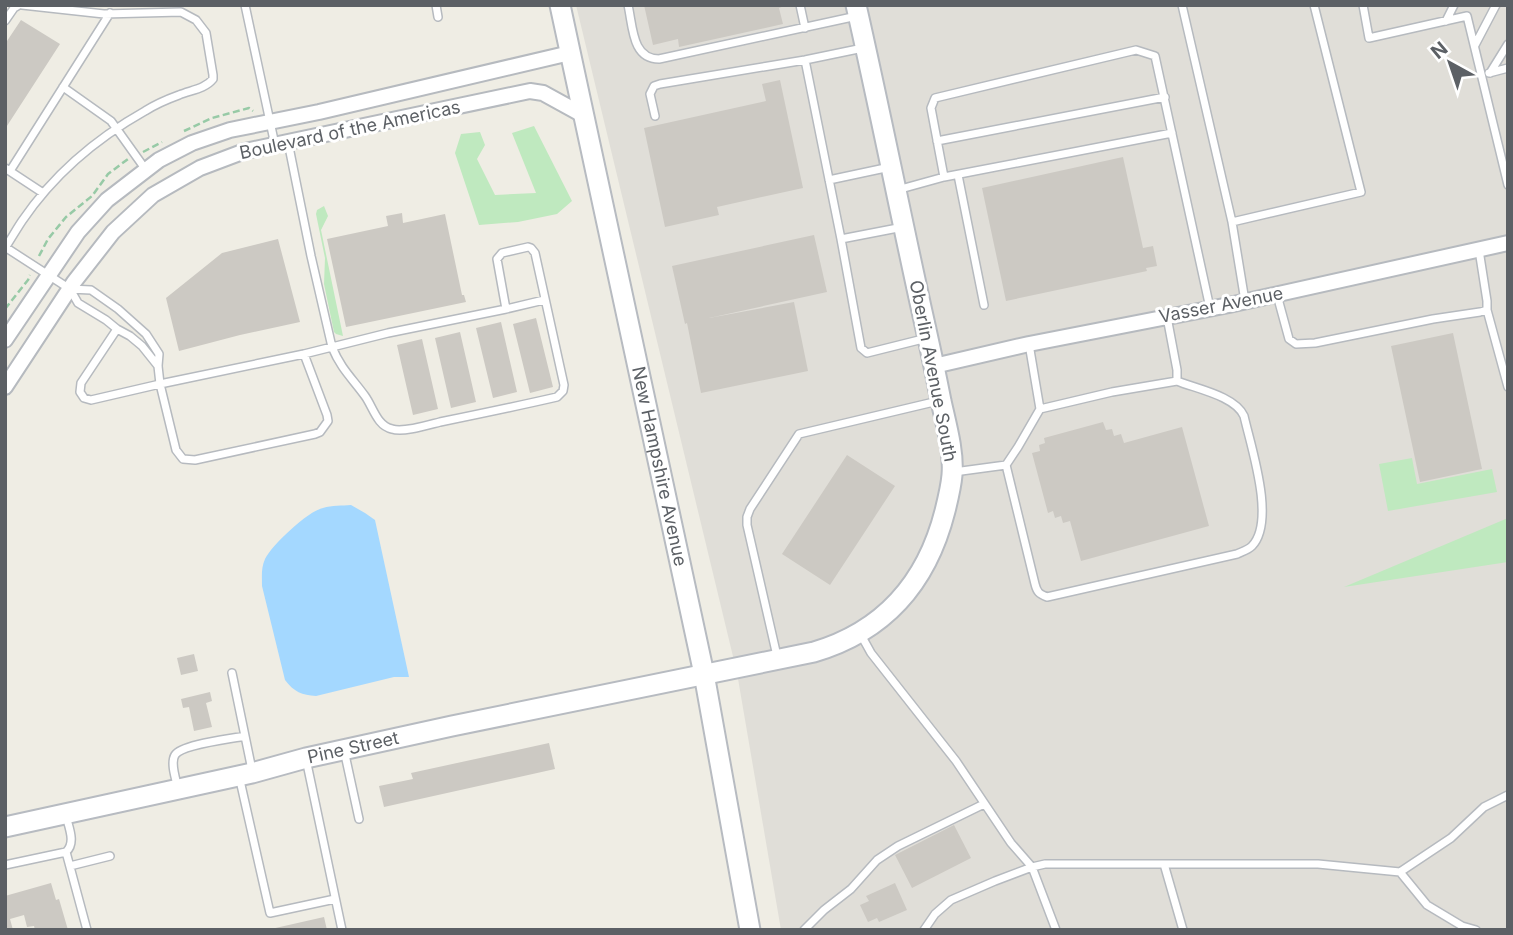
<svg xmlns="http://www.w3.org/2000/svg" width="1513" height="935" font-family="Inter,sans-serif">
	<rect width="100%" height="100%" fill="#efede4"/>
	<!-- industrial -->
	<path fill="#e0ded8" d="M576,5H1508V930H781L737,673Z"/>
	<!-- green -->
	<path fill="#bfe9bf" d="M534,126L572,201L557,214L518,222L479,225L455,153L461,134L480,132L485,145L477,159L495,195L536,193L512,133Z
		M324,206L328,216L321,230L343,336L336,334L334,332L324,284L325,258L316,214L317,210Z
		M1412,458L1417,484L1492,469L1497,492L1388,511L1379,464Z
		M1508,518V562L1344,587Z"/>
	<!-- water -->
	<path fill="#a4d8ff" d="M351,505L365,513L375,520L409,677H394L316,696C302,695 294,692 285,680L262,586C262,576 261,568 265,559C272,545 308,511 323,508C332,505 342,506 351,505Z"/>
	<!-- building -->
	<path fill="#ccc9c3" d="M644,5H784V6L779,8L783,24L679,47L678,39L653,45Z
		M21,20L60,44L5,129V44Z
		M780,80L803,188L717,207L719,215L665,227L644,128L766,101L762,84Z
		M1123,157L1143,248L1153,246L1157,266L1146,268L1147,271L1006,301L982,188Z
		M402,213L403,223L445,214L462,295H464L466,302L346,327L327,239L388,226L386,216Z
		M814,235L827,292L709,318L794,302L808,371L701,393L687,323L685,324L672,266Z
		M278,239L300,322L240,335L179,351L166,298L222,253Z
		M536,318L553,387L530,393L513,324Z
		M501,322L517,392L493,398L476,328Z
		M460,332L476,402L451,408L435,338Z
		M1453,333L1482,469L1420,482L1391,346Z
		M422,339L438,409L413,415L397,345Z
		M1103,422L1106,430L1112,429L1114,436L1121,434L1124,443L1182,427L1209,526L1081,561L1070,521L1063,523L1061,516L1055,518L1053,511L1048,513L1032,453L1040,451L1039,445L1045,443L1044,438Z
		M847,455L895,486L830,585L782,554Z
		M194,654L198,671L181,675L177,658Z
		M210,692L212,701L206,703L212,727L194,731L189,707L183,708L181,699Z
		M549,743L555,769L384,807L379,786L413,779L411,773Z
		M954,825L971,858L912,888L895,855Z
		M51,883L56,900L59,899L68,930H35L34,926L27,927L24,915L10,919L13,930H5V896Z
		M895,883L907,910L879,922L877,918L868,922L860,905L869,901L866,896Z
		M324,917L327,930H271V929Z"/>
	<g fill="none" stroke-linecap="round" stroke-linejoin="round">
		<!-- lane casing -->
		<g stroke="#b6babf" stroke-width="10">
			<path id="lane" d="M245,5L275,145
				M436,5L438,17
				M628,5C633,27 632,59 659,59L857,16
				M800,5L805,28
				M1182,5L1232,222L1245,301
				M1363,5L1369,38L1467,16L1508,185
				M5,21L14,8L19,5
				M1446,21L1454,5
				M1475,45L1496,5
				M805,60L841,239
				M1489,73L1508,68
				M1490,73L1508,44
				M63,87L111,121L146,170
				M655,116L650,94L654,86L660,84L805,60L863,48
				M937,141L1165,97
				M288,142L311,256L332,347L304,354
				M5,168L43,193
				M10,171L110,13
				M958,175L984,305
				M944,177L931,108L935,98L1136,50L1155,56L1210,308
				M829,180L890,167
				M897,190L944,177L1172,133
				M1232,222L1361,192L1314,5
				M903,227L841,239L861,348L867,353L927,338
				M5,247L70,289L91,290L118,309L146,334L159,354L158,366L160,384L176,450L183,459L195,460L315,434L320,432L328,421L327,415L304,354L160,384L91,400L84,398L80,392L81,383L117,329
				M528,247L531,248L535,253L564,385L563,391L557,397C518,406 479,414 440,422C428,425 403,433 392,429C377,426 373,407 365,396C352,378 341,369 332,347L388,333L506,309L497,259L502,253Z
				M5,248C11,239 16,230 22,221C54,174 97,138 145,111C156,104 168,99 179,95C191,90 205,89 213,79V75L206,33L196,20L181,12L104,14L22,5
				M70,289L78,303L106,320L117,329L130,336L142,346L158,366
				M1277,295L1289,339L1296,344L1315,343L1433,319L1480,312L1487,310V301L1479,250
				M506,309L544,300
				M1487,310L1508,387
				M1029,344L1040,409L1112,392L1177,381V370L1167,317
				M1006,465L1035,584C1037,592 1039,594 1047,597L1237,554C1241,552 1248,550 1252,546C1276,521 1251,447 1244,416C1235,396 1197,389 1177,381
				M954,472L1006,465L1018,447L1040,409
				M861,635L871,653L956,761L1011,843L1032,867L1056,930
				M777,656L747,525V517L750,509L799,434L938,401
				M232,673L245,736
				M344,750L359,819
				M306,759L342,930
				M239,776L270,913L335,899
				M178,788C176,780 170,763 175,755C182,744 231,739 245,736L252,770
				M66,852L87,930
				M1164,864L1183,930
				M5,865L66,852C76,843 69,828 66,816
				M70,866L110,856
				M804,930L824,910L851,889L877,860L898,846L984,804
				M924,930L935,914L951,900L995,881L1032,867L1045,864H1318L1400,872
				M1476,930L1462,926L1427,905L1400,872L1451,838L1484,807L1508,795"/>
		</g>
		<!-- street casing -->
		<g stroke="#b6babf" stroke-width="18">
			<path id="street" d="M5,340L78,232L107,200L159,160L192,143L230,130L319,112L570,53
				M934,366L1029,344L1229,305L1508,243
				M5,387L74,282L113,232L153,195L200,168L245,151L530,91L543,93L583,115"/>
		</g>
		<!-- secondary casing -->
		<g stroke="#b7bbc1" stroke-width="23">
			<g id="secondary">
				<path id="s1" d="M560,5L704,674L750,930"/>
				<path id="s2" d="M5,827L252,773L306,758L452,726L814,652C885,631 927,582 945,511C948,499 951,487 952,475C954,451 946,424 941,401C935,370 928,338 921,307C899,207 879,106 856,5"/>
			</g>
		</g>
		<!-- path -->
		<path stroke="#97caa6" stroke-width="2.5" stroke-dasharray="7 3.5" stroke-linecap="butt" d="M184,131L212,118L249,108L253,111
			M143,152L162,142
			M39,256L48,239L66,217L92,196L108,174L128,159
			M5,309L28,280L30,275"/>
		<!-- lane -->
		<use href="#lane" stroke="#fff" stroke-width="7"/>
		<!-- street -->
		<use href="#street" stroke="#fff" stroke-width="14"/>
		<!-- secondary -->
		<use href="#secondary" stroke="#fff" stroke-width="19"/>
	</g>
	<g text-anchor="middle" stroke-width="6" stroke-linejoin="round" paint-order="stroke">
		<!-- street labels -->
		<g font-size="18" fill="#5c6065" stroke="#fff">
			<text transform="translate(350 130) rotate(-12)" y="6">Boulevard of the Americas</text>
			<text transform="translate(1221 305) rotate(-11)" y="6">Vasser Avenue</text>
			<text transform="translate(933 371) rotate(79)" y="6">Oberlin Avenue South</text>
			<text dy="6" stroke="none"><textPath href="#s1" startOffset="472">New Hampshire Avenue</textPath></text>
			<text dy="6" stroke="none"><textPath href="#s2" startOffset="357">Pine Street</textPath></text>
		</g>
	</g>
	<!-- border -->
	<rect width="1513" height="935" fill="none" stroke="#5c6065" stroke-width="14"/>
	<!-- north arrow -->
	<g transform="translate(1450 63) rotate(320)" stroke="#ffffff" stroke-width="5" paint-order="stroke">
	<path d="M0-5L12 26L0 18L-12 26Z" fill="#5c6065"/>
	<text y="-10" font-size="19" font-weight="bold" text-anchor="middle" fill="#5c6065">N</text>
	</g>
</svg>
